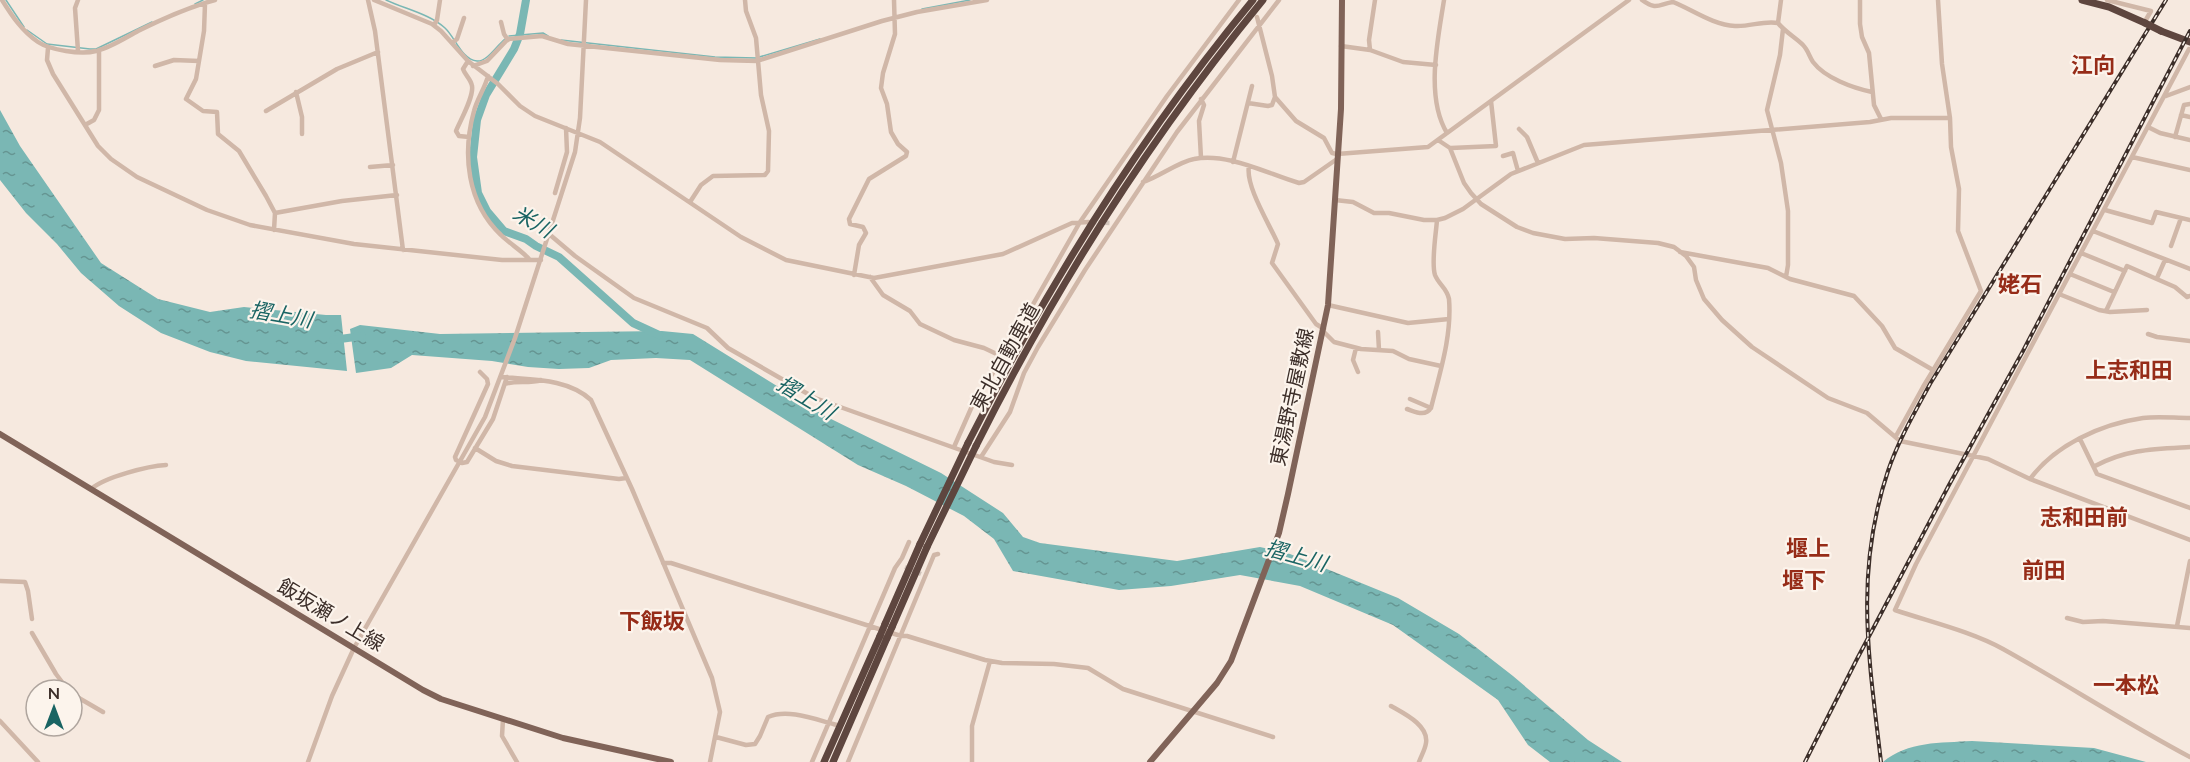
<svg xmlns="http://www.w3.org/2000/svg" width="2190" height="762" font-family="Lato,'Noto Sans JP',sans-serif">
	<defs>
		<pattern id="water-ripples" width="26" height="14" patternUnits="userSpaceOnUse" patternTransform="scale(1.5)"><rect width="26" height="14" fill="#7ab7b4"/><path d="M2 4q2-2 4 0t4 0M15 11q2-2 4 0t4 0" fill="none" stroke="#659592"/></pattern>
	</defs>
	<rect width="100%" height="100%" fill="#f6e9df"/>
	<!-- water -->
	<path fill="url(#water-ripples)" d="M0,110L20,146L101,263L158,299L210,312L244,307L326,315H341L347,371L246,361L210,352L161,333L119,306L81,273L57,244L26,213L0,180Z
		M360,325L440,334L662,331L693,334L827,417L941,473L1003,513L1023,537L1040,543L1177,561L1260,547L1290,554L1398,598L1459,634L1513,676L1588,740L1622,762H1550L1528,745L1498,700L1393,625L1300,586L1240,575L1171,586L1119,590L1013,571L994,539L964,516L906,486L858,465L690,360L656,358L611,360L589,368L559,369L528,367L492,361L412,355L391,368L356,373L350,329Z
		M1972,741L2094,748L2146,762H1883C1908,741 1940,743 1972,741Z"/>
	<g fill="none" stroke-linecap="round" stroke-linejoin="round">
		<!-- stream -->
		<path stroke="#7ab7b4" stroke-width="1.5" d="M6,0L24,27
			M386,0C405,9 430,14 445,28C455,37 462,60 477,61C487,62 497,45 505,39
			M195,4L203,0
			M922,9L970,0
			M27,30L47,44L90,49H96L152,22
			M509,36L543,33L548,36
			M561,40L715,57L756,58L820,39"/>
		<!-- river -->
		<path stroke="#7ab7b4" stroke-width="8" d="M526,0L520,34L514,49L486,95L477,120L473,157L478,193L487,211L504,231L526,239L536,246L559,257L633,323L659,335
			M333,340L362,336"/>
		<!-- minor-tunnel -->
		<path stroke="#d1c4bb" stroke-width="4.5" stroke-dasharray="4.5 2" stroke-linecap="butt" d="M1092,222L1110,223
			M905,567L921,574"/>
		<!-- minor -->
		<path stroke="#d0b7a8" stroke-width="4.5" d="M2,0C12,16 22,31 38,42C50,50 81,55 96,51C110,48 125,38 138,31C162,19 189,7 215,0
			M78,0L75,8L78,51
			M368,0L375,31L403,250
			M374,0L432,24L441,31L468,61L498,84L520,106L535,116L600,142L741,237L786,260L874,278L1003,254L1072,223L1089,222
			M1444,0C1438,39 1425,97 1447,133
			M1642,0C1657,11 1659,4 1673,2C1693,10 1713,25 1735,26C1750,27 1764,20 1778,23C1785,32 1795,37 1803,45C1808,50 1809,56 1813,62C1825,78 1853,88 1872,92
			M1860,0V24L1862,37L1869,53L1874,105L1881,119
			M2107,0L2151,11L2144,23
			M205,4L204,31L196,79L186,99L203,111L217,112L218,134L239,151L266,196L275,213L274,230
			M1257,17L1272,76L1275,97L1296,121L1324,138L1332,153L1337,154L1428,147L1629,0
			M501,22L504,34L508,40
			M1778,23L1781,0
			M434,25L437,20L440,0
			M1783,29L1780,55L1767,110L1781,163L1788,211V265L1786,277
			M452,43L457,39L464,18
			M1341,46L1370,50L1403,62L1436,65
			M48,48L47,60L53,74L98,146L111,159L137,177L207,210L250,225L354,244L502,260H541
			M2189,49L1916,564L1895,610C1930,622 1970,631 2003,649C2066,684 2126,723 2190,757
			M1370,50L1369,40L1375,0
			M468,61L463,69C465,75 471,79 472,86C474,97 460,121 456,131L459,136L469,137
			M155,66L174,60L199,61
			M473,66L487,61L508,39L542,36L568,44L720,60L757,61L882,21L917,12L987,0
			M488,76C485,88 477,99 474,111C462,154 467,203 501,235C510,244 521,250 529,259
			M296,92L302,117V134
			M2166,96L2190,87
			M1248,103L1268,106L1272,105L1275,97
			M266,111L337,69L378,52
			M2181,115L2190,117
			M85,125L94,120L99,110V50
			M2148,127L2160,133L2190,140
			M1519,129L1527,137L1538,163
			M2175,137L2184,105L2190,104
			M1438,140L1450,148L1464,183L1471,193L1481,204L1517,227L1533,233L1565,239L1594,238L1658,243L1674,247L1686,256L1694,267L1696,280L1704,299L1722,320L1752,347L1828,398L1867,413L1900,441L1988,459L2030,479L2190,540
			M1451,148L1496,146L1491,101
			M1503,156L1513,153L1518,171
			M2132,157L2190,170
			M1201,158L1199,121L1204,105L1201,99
			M1233,162L1252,86
			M1249,166C1245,186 1270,225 1278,244L1272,263L1316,324L1324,329
			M370,167L393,165
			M1143,182C1159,177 1178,162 1194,159C1227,152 1268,174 1299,183L1304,182L1337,159
			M555,193L567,152L566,128
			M1335,200L1353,202L1374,213H1389L1424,220H1437L1445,218L1463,209L1511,174L1584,145L1870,122L1891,118H1950
			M690,202L701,185L713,176L765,175L768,171L769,131L761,95L756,38L746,11L745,0
			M2105,210L2152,223L2156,212L2190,220
			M275,213L342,201L397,195
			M2093,231L2190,269
			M549,234L575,256L634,298L707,328L728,348L815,398L994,462L1012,465
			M2171,246L2181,218
			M1680,252L1768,268L1790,279L1854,296L1882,326L1895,348L1933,370
			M2081,253L2125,271
			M2070,274L2114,292
			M854,275L859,245L866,233L863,227L850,224L849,219L869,179L906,156L907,152L898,144L891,132L887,104L881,88L883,73L895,34L894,0
			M870,277L883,295L910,311L920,324L954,340L984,348L1003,357
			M2157,278L2165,260
			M2059,294L2099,310L2110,312L2147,310
			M1328,305L1408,323L1449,319
			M2106,311L2127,266L2175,287L2187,297L2190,296
			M1323,331L1334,342L1361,349L1393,351L1409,359L1441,366
			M1378,332L1379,350
			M2148,334L2157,337L2190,341
			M1356,348L1353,360L1358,372
			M480,372L487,379L488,384L455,457L456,460L462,463L467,462L493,419L507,377
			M501,377C531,380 567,378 591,400L632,489L712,678L720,712L710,762
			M505,384C516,380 529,384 541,380
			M1410,399L1431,408
			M1407,409C1416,412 1425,417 1431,408C1440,372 1452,336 1449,299C1447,288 1439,285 1435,275C1431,263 1436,234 1437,220
			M1896,436L1923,387L1981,291L1958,231L1959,189L1951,147L1950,118L1942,64L1938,0
			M2080,439L2097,474L2190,508
			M954,447L973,404L1003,357L1080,222L1167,96L1239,0
			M475,448L496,461L512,466L619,479L626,478
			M981,457L1010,412L1024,373L1038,347L1085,270L1177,132L1279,0
			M2095,466C2127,449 2154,449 2190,447
			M2030,479C2055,445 2101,424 2143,418C2158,416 2174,418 2190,418
			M91,489C105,477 148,466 166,465
			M663,563H671L901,636H907L985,660L1002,663L1054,664L1088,668L1123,689L1273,737
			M0,581L25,582L28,591L32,619
			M2067,618L2083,622L2103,621L2190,628
			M2177,626L2190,561
			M32,633L56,674L68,690
			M72,694L103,712
			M1391,706C1403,713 1429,725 1426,743C1425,750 1421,756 1419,762
			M503,719L502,736L517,762
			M0,721L38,762
			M716,737L746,745L755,744L760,736L768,717C788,708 817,720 837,725
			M308,762L332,696L354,648L485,417L515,338L575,152L580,118L586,0
			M812,762L895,568L902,558L909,542
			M848,762L934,555L938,554
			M972,762V726L990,661"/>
		<!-- major -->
		<path stroke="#806358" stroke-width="6" d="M0,434L423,690L441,699L563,738L671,762
			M1150,762L1217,683L1231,661L1279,533L1288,494L1328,305L1341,109L1342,0"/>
		<!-- highway -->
		<path stroke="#5e463f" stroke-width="7" d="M2082,0L2109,7L2145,23
			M2161,31L2190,42
			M968,443C1047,287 1141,135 1253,0
			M976,446C1055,288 1151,136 1263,0
			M885,624L920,544
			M892,627L927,547
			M824,762L880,636
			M833,762L887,638"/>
		<!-- rail casing -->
		<g stroke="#3c2e29" stroke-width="4">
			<path id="rail" d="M1805,762L1857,659L1949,485L2023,351L2190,31
				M1881,762C1869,659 1854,573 1888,471C1898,441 1915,412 1930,384L2166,0"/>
		</g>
		<!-- rail -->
		<use href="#rail" stroke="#fcf4ec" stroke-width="1.5" stroke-dasharray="4.5" stroke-linecap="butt"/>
		<!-- highway-bridge -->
		<path stroke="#5e463f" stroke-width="7" d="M2145,23L2161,31
			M920,544L968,443
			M927,547L976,446
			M880,636L885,624
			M887,638L892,627"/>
	</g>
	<g text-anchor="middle" stroke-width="4.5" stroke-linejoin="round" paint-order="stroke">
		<!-- street labels -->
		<g font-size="20" fill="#3c2e29" stroke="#fcf4ec">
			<text transform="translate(1005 357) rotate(-61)" y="7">東北自動車道</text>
			<text transform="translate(1292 397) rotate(-78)" y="7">東湯野寺屋敷線</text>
			<text transform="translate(331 615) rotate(31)" y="7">飯坂瀬ノ上線</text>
		</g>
		<!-- water labels -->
		<g font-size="21" font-style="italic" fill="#196463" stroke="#fcf4ec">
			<text transform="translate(533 222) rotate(30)" y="7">米川</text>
			<text transform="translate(281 315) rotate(10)" y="7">摺上川</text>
			<text transform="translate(806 398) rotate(31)" y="7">摺上川</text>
			<text transform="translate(1296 556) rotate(16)" y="7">摺上川</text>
		</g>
		<!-- quarter labels -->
		<g font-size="22" font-weight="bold" fill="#962c18" stroke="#fcf4ec">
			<text x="2093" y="73">江向</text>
			<text x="2020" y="292">姥石</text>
			<text x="2129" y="378">上志和田</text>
			<text x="2084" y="525">志和田前</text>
			<text x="1808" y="556">堰上</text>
			<text x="2044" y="578">前田</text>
			<text x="1804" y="588">堰下</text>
			<text x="652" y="629">下飯坂</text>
			<text x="2126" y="693">一本松</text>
		</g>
	</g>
	<!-- north arrow -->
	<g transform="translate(54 708)"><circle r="28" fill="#fcf4ec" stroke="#afa59e" stroke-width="1.5"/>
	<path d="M0-4.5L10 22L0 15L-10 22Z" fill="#196463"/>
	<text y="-9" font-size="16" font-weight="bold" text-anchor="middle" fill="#3c2e29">N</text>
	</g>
</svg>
